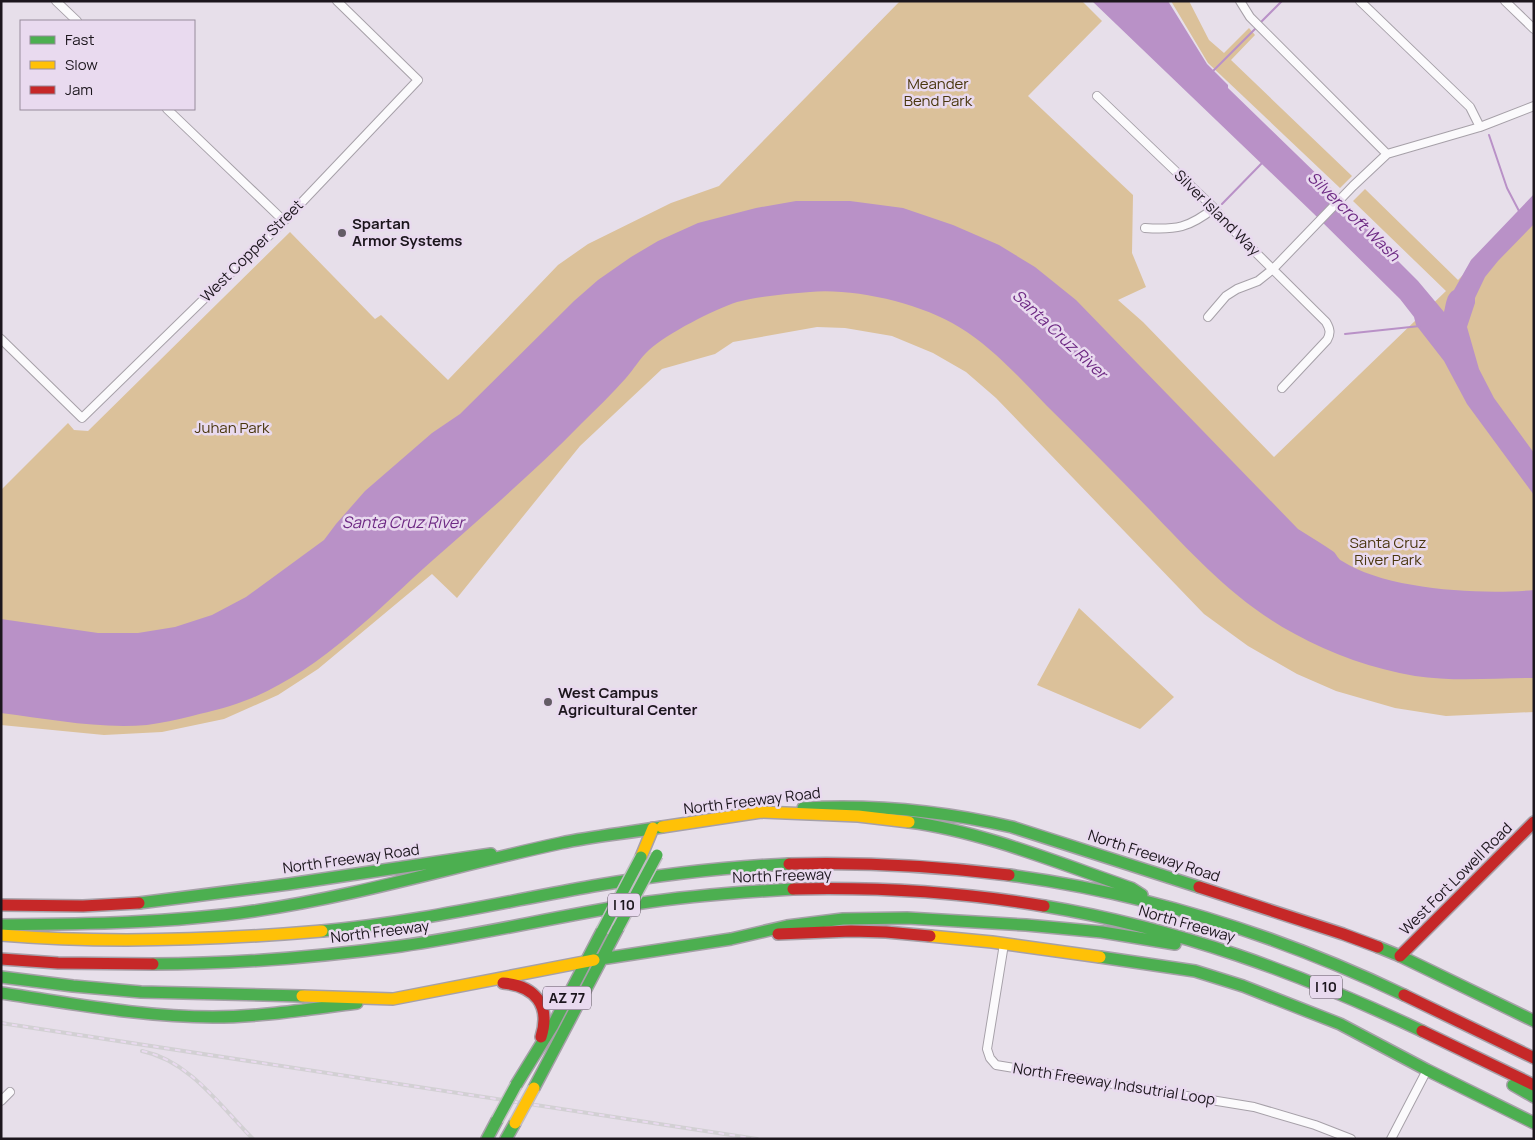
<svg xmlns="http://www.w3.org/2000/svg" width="1535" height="1140" font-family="Manrope,sans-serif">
	<rect width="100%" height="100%" fill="#e7dfea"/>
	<!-- green -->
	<path fill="#dbc19a" d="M900,1H1082L1102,21L1028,96L1133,195L1132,253L1146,287L1118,300L1143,322L1274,457L1446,291L1353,201L1365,189L1458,280L1534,204V712L1446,716L1395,708L1336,691L1297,674L1248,646L1204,614L996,398L966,372L933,353L892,336L845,328L817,327L733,342L715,354L662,369L580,446L457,598L432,574L318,669L278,695L224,719L162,732L104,735L1,725V490L68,423L74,430L88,431L290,232L375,319L381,315L448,380L558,265L588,244L671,203L719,186Z
		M1171,1H1189L1209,40L1224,53L1249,28L1255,35L1231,60L1352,176L1340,188L1208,63Z
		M1079,608L1174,697L1140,729L1037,685Z"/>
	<!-- water -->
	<path fill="#b991c7" d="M1092,1H1168L1207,64L1228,85V88L1330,187L1332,193L1347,207L1352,208L1376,233L1378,241L1418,281L1444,312C1446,305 1446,294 1454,290L1471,260L1534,194V224L1498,261L1485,277L1475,298V303L1467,327L1479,369L1494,398L1534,453V495L1467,404L1444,361L1416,325L1414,317L1400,299L1313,213Z
		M796,201H850L903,208L953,225L999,245L1035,267L1076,300L1298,529C1310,537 1323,544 1334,552C1337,555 1338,559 1342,561C1386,590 1482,595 1534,590V678C1495,678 1454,682 1415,676C1374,669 1331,654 1295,634C1238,604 1194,556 1150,510C1116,475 1082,440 1047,406C1020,378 992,347 959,327C920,303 854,288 810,292C786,294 760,296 737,302C715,309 666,334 649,350C640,358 634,369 626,378C612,394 596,409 581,424C534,472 484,515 433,560C377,610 323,668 252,698C233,706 212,711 192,716C177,720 161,723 147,725C97,729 50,719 1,713V619L98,633H138L175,627L212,615L246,597L324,540L336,524L365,491L432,433L460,414L574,301L598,280L631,257L658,241L698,223L756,208Z"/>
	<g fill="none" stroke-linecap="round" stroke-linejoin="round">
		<!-- stream -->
		<path stroke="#b991c7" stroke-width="2" d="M1259,24L1282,1
			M1212,72L1256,28
			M1489,135L1507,188L1519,211
			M1222,204L1262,163
			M1345,334L1420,326"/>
		<!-- street casing -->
		<g stroke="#a6a0a8" stroke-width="10">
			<path id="street" d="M56,1L77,21
				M1240,1L1250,17L1387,154
				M1360,1L1470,107L1480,127
				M1505,1L1534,29
				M1097,96L1214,208L1225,222L1326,322C1330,329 1331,333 1327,340L1282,388
				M167,109L284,221
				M1145,228C1176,230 1189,228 1214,208
				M1208,317L1226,296L1237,289L1258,281L1273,269L1353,186L1387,154L1480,127L1534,106
				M1,339L82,418L284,221L418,80L337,1
				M1004,944L987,1049L990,1058L996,1065L1254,1107L1315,1125L1351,1139
				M1,1101L10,1092
				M1391,1139L1427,1070"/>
		</g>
		<!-- fast casing -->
		<g stroke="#a6a0a8" stroke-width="14">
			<path id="fast" d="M803,808C874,804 943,811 1012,827L1199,887
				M909,822C981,831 1061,864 1131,888L1142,895
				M1009,875C1146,893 1280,936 1404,995
				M139,903L289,884L491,854
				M1044,906C1177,928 1300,973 1422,1031
				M1,925C86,924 170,923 254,911C358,896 458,865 561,843C594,836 628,833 662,827
				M322,931C413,923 503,902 593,886C658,875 723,867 789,864
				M1378,947L1400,956L1534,1021
				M1100,957L1195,971L1243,986L1340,1024L1427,1070L1534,1123
				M594,960L731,939L787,926L843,919L907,918L1026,925L1102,932L1175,944
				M153,964C236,964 319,957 401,946C480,935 557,916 635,904C687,896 740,892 793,889
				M1,977L73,986L141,992L302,996
				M1,993C71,1003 142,1017 213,1017C261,1017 309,1009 357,1003
				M516,1085L553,1025L602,931
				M1513,1085L1534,1097
				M534,1088L618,928
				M487,1139L497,1120
				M506,1139L515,1123"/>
		</g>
		<!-- slow casing -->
		<g stroke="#a6a0a8" stroke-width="14">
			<path id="slow" d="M662,827L761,812L858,816L909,822
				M641,857L653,828
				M1,935C108,944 216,940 322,931
				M930,936L992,942L1100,957
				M302,996L393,999L594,960"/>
		</g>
		<!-- jam casing -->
		<g stroke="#a6a0a8" stroke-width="14">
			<path id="jam" d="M789,864C863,862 936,866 1009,875
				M1199,887L1343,934L1378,947
				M793,889C877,887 961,892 1044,906
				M1,905L83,906L139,903
				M778,934L851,931L886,932L930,936
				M1400,956L1534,822
				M1,959L58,963L153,964
				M503,983C535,986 551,1005 541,1037
				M1404,995L1534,1058
				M1422,1031L1534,1085"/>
		</g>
		<!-- street -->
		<use href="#street" stroke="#fbfafc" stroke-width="8"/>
		<!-- fast -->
		<use href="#fast" stroke="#4caf50" stroke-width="11"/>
		<!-- slow -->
		<use href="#slow" stroke="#ffc107" stroke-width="11"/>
		<!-- jam -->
		<use href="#jam" stroke="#c62828" stroke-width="11"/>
		<!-- rail casing -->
		<g stroke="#d2d0d3" stroke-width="4">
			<path id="rail" d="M1,1023L757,1139
				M142,1051C190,1061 220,1106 253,1139"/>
		</g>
		<!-- rail -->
		<use href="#rail" stroke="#e9daef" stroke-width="2" stroke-dasharray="5.5" stroke-linecap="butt"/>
		<!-- fast-bridge casing -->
		<g stroke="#c0bcc2" stroke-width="14" stroke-linecap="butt">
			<path id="fast-bridge" d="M618,928L657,855
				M602,931L641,857
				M497,1120L516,1085"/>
		</g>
		<!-- slow-bridge casing -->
		<g stroke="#c0bcc2" stroke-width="14" stroke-linecap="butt">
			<path id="slow-bridge" d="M515,1123L534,1088"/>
		</g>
		<!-- fast-bridge -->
		<use href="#fast-bridge" stroke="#4caf50" stroke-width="11"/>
		<!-- slow-bridge -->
		<use href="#slow-bridge" stroke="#ffc107" stroke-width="11"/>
	</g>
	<!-- markers -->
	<g fill="#635c65" stroke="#e9daef" stroke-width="2">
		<circle cx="342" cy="233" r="5"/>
		<circle cx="548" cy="702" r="5"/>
	</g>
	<g text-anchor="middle" stroke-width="5" stroke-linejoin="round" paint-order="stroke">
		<!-- shield labels -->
		<g fill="#e9daef" stroke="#5a515c" stroke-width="1">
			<rect x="608" y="893.5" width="32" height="23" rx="4"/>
			<rect x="1310" y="975.5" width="32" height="23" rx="4"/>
			<rect x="543" y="986.5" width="48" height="23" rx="4"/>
		</g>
		<g font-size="14" font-weight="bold" fill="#1c161d">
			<text x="624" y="910">I 10</text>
			<text x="1326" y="992">I 10</text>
			<text x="567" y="1003">AZ 77</text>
		</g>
		<!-- park labels -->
		<g font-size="15" fill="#49360e" stroke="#e9daef">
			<text x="938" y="89">Meander<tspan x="938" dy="17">Bend Park</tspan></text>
			<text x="232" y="433">Juhan Park</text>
			<text x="1388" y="548">Santa Cruz<tspan x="1388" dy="17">River Park</tspan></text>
		</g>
		<!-- street labels -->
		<g font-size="15" fill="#1c161d" stroke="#e9daef">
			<text transform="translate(1217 213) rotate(45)" y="5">Silver Island Way</text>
			<text transform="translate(252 251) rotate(-45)" y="5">West Copper Street</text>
			<text transform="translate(752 801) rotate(-7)" y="5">North Freeway Road</text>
			<text transform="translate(1154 856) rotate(18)" y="5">North Freeway Road</text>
			<text transform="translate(351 859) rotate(-8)" y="5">North Freeway Road</text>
			<text transform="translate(782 876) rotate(-2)" y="5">North Freeway</text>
			<text transform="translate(1456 879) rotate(-45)" y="5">West Fort Lowell Road</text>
			<text transform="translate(1187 924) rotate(16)" y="5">North Freeway</text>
			<text transform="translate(380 932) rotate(-7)" y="5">North Freeway</text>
			<text transform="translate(1114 1084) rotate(9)" y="5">North Freeway Indsutrial Loop</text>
		</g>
		<!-- poi labels -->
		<g font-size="15" font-weight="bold" fill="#1c161d" stroke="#e9daef" text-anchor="start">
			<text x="352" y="229">Spartan<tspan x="352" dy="17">Armor Systems</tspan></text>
			<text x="558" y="698">West Campus<tspan x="558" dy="17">Agricultural Center</tspan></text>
		</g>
		<!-- water labels -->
		<g font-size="16" font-style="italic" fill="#6e2a84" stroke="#e9daef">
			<text transform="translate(1354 216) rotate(44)" y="6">Silvercroft Wash</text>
			<text transform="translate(1060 334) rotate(43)" y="6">Santa Cruz River</text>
			<text x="403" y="528">Santa Cruz River</text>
		</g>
	</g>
	<!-- border -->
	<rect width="1535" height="1140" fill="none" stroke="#1c161d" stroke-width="5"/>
	<!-- legend -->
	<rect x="20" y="20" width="175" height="90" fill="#e9daef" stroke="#978c9b"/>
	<rect x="30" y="36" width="25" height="8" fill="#4caf50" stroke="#978c9b"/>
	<text x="65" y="45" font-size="15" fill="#1c161d">Fast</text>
	<rect x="30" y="61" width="25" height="8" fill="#ffc107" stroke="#978c9b"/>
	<text x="65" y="70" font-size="15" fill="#1c161d">Slow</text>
	<rect x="30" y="86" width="25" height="8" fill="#c62828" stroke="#978c9b"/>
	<text x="65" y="95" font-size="15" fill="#1c161d">Jam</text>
</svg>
